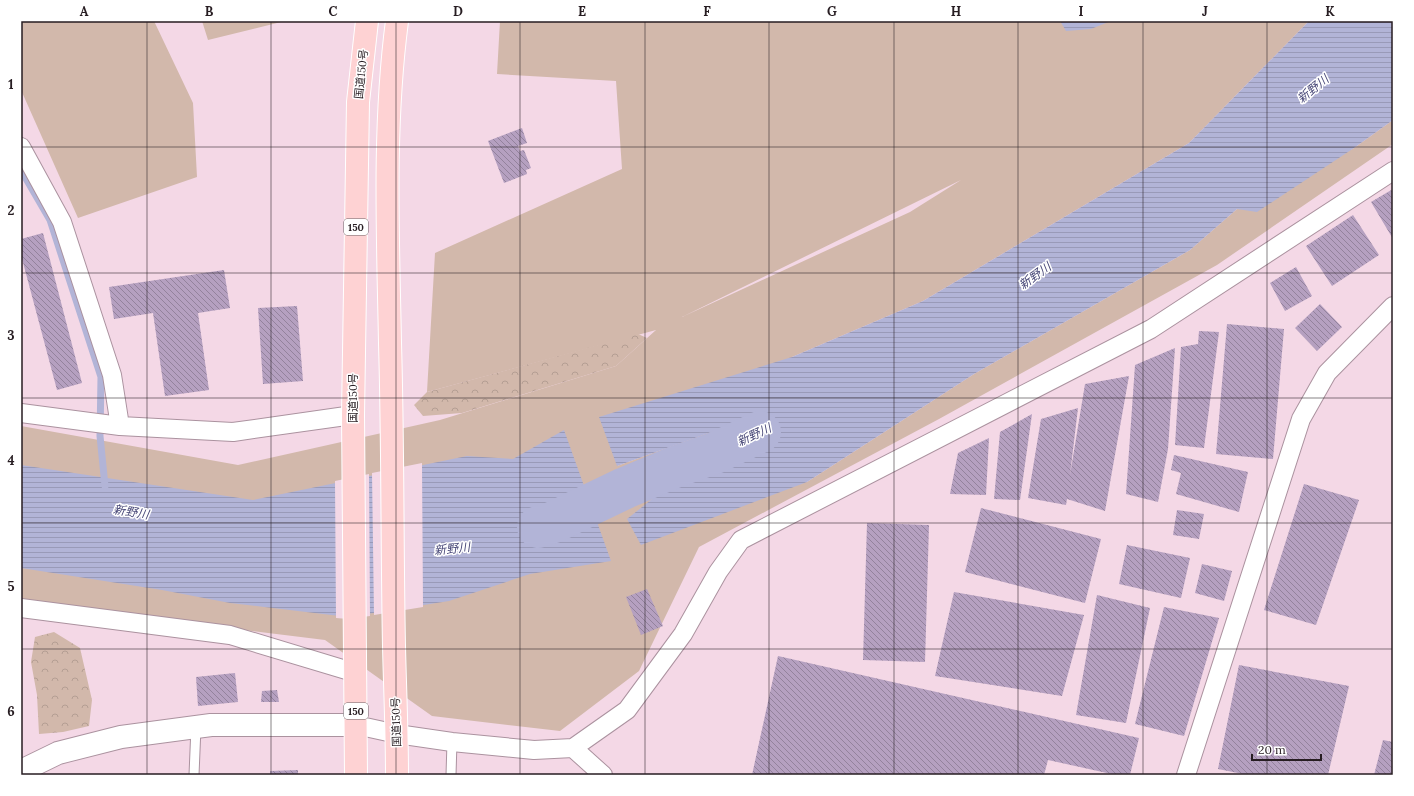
<svg xmlns="http://www.w3.org/2000/svg" width="1414" height="796" font-family="Lora,'Noto Sans JP',serif">
	<defs>
		<pattern id="forest-crowns" width="20" height="18" patternUnits="userSpaceOnUse"><rect width="20" height="18" fill="#d2b8ab"/><path d="M2 6a3 3 0 1 1 6 0M12 15a3 3 0 1 1 6 0" fill="none" stroke="#b49e93"/></pattern>
		<pattern id="water-rules" width="6" height="5" patternUnits="userSpaceOnUse"><rect width="6" height="5" fill="#b2b4d7"/><path d="M0 2.5h6" fill="none" stroke="#999ab8"/></pattern>
		<pattern id="building-back-hatch" width="6" height="6" patternUnits="userSpaceOnUse"><rect width="6" height="6" fill="#b5a0c0"/><path d="M-1 5l2 2M0 0l6 6M5-1l2 2" fill="none" stroke="#93829c"/></pattern>
	</defs>
	<rect width="100%" height="100%" fill="#f4d8e6"/>
	<!-- green -->
	<path fill="#d2b8ab" fill-rule="evenodd" d="M21,21H154L193,103L197,177L78,218L21,90Z
		M202,21H285L208,40Z
		M500,21H1309L1189,143L923,301L792,357L617,466L757,415L628,519L807,482L974,374L1190,250L1237,209L1354,148L1393,120V144L1217,265L939,419L699,547L639,671L560,731L432,716L325,640L155,619L21,608V426L238,465L440,420L616,366L656,330L427,392L435,253L622,169L616,81L497,74ZM961,180L910,212L682,317Z"/>
	<!-- forest -->
	<path fill="url(#forest-crowns)" d="M638,334L647,338L616,366L462,413L423,416L414,405L427,392Z
		M54,632L80,648L92,700L89,726L63,732L39,734L37,695L31,662L35,637Z"/>
	<!-- water -->
	<path fill="url(#water-rules)" d="M1060,21H1111L1091,29L1066,31Z
		M1309,21H1393V120L1354,148L1257,212L1237,209L1190,250L974,374L807,482L641,545L627,519L756,416L617,466L599,417L792,357L923,301L1189,143Z
		M564,430L611,561L530,574L449,601L348,617L230,603L162,590L21,568V465L253,500L467,456L513,459Z"/>
	<!-- pier -->
	<path fill="#f4d8e6" d="M422,463L423,607L374,615L372,473Z
		M369,474L370,616L348,619L336,618L335,481Z"/>
	<g fill="none" stroke-linecap="round" stroke-linejoin="round">
		<!-- stream -->
		<path stroke="#b2b4d7" stroke-width="7" d="M21,170L50,220L101,377L100,436L105,486"/>
		<!-- river -->
		<path stroke="#b2b4d7" stroke-width="42" d="M538,527L554,522L625,488L675,467L715,453L760,432"/>
	</g>
	<!-- building -->
	<path fill="url(#building-back-hatch)" d="M522,128L527,143L518,146L520,151L524,150L531,168L526,170L527,174L504,183L488,141Z
		M1393,189V239L1371,202Z
		M1353,215L1379,255L1332,286L1306,246Z
		M43,233L82,383L57,390L21,255V239Z
		M1296,267L1312,296L1285,311L1270,283Z
		M224,270L230,308L198,313L209,390L165,396L153,313L114,319L109,287Z
		M1320,304L1342,327L1317,351L1295,328Z
		M297,306L303,381L263,384L258,308Z
		M1227,324L1284,329L1273,459L1216,454Z
		M1199,331L1219,332L1204,448L1175,445L1181,347L1198,344Z
		M1175,348L1168,449L1158,502L1126,494L1135,365Z
		M1129,376L1105,511L1067,499L1066,505L1028,498L1041,419L1078,408L1070,475L1085,384Z
		M1032,414L1020,500L994,499L1000,432Z
		M989,438L986,495L950,494L958,453Z
		M1174,455L1248,472L1239,512L1176,494L1181,473L1171,470Z
		M1304,484L1359,500L1316,625L1264,610Z
		M981,508L1101,539L1085,603L965,572Z
		M1177,510L1204,514L1199,539L1173,535Z
		M867,523L929,525L925,662L863,660Z
		M1127,545L1190,558L1181,598L1119,584Z
		M1202,564L1232,571L1224,601L1195,593Z
		M647,589L663,626L641,635L626,597Z
		M954,592L1084,615L1062,696L935,676Z
		M1097,595L1150,608L1126,723L1076,715Z
		M1164,607L1219,618L1184,736L1135,724Z
		M778,656L1139,738L1130,775H1116L1048,760L1044,775H752Z
		M1239,665L1349,686L1328,775H1248L1218,769Z
		M235,673L238,702L198,706L196,677Z
		M277,690L279,702H261L262,691Z
		M1383,740L1393,742V775H1374Z
		M298,770V775H270V771Z"/>
	<g fill="none" stroke-linecap="round" stroke-linejoin="round">
		<!-- service casing -->
		<g stroke="#ab929f" stroke-width="11">
			<path id="service" d="M194,775L196,727
				M451,775L452,742"/>
		</g>
		<!-- minor casing -->
		<g stroke="#ab929f" stroke-width="20">
			<path id="minor" d="M21,147L62,222L112,375L120,426
				M21,413L120,426L233,432L353,415
				M21,608L230,635L356,673
				M356,725L397,734L452,742L534,750L573,748L627,710L683,634L718,572L741,540L1151,329L1393,171
				M573,748L603,775
				M1186,775L1301,419L1327,373L1393,306"/>
		</g>
		<!-- tertiary casing -->
		<g stroke="#ab929f" stroke-width="24">
			<path id="tertiary" d="M21,771L58,753L121,737L211,725H356"/>
		</g>
		<!-- trunk casing -->
		<g stroke="#fff" stroke-width="24">
			<path id="trunk" d="M397,21C383,128 388,236 390,343C393,444 392,545 394,646C395,689 397,732 397,775
				M356,775L353,415L358,102L367,21"/>
		</g>
		<!-- service -->
		<use href="#service" stroke="#fff" stroke-width="9"/>
		<!-- minor -->
		<use href="#minor" stroke="#fff" stroke-width="18"/>
		<!-- tertiary -->
		<use href="#tertiary" stroke="#fff" stroke-width="22"/>
		<!-- trunk -->
		<use href="#trunk" stroke="#fed2d3" stroke-width="22"/>
	</g>
	<!-- grid -->
	<path fill="none" stroke="#271d22" stroke-width="1" stroke-opacity="0.55" d="M147,21V775M271,21V775M396,21V775M520,21V775M645,21V775M769,21V775M894,21V775M1018,21V775M1143,21V775M1267,21V775M21,147H1393M21,273H1393M21,398H1393M21,523H1393M21,649H1393"/>
	<g text-anchor="middle" stroke-width="3" stroke-linejoin="round" paint-order="stroke">
		<!-- shield labels -->
		<g fill="#fff" stroke="#686164" stroke-width="1">
			<rect x="344" y="219" width="24" height="16" rx="3"/>
			<rect x="344" y="703" width="24" height="16" rx="3"/>
		</g>
		<g font-size="10" font-weight="bold" fill="#271d22">
			<text x="356" y="231">150</text>
			<text x="356" y="715">150</text>
		</g>
		<!-- street labels -->
		<g font-size="11" fill="#271d22" stroke="#fff">
			<text transform="translate(361 74) rotate(-84)" y="4">国道150号</text>
			<text transform="translate(353 398) rotate(-90)" y="4">国道150号</text>
			<text transform="translate(396 722) rotate(-92)" y="4">国道150号</text>
		</g>
		<!-- water labels -->
		<g font-size="12" font-style="italic" fill="#474777" stroke="#fff">
			<text transform="translate(1313 89) rotate(-39)" y="4">新野川</text>
			<text transform="translate(1035 276) rotate(-36)" y="4">新野川</text>
			<text transform="translate(754 435) rotate(-25)" y="4">新野川</text>
			<text transform="translate(131 512) rotate(9)" y="4">新野川</text>
			<text transform="translate(452 549) rotate(-6)" y="4">新野川</text>
		</g>
	</g>
	<!-- border -->
	<rect width="1414" height="796" fill="none" stroke="#ffffff" stroke-width="44"/>
	<!-- scale -->
	<path d="M1252 754v6h69v-6" fill="none" stroke="#271d22" stroke-width="2"/>
	<text x="1258" y="754" font-size="12" fill="#271d22" stroke="#ffffff" stroke-width="3" paint-order="stroke">20 m</text>
	<rect x="22" y="22" width="1370" height="752" fill="none" stroke="#271d22" stroke-width="1.5"/>
	<g font-size="13" text-anchor="middle" font-weight="bold" fill="#271d22">
		<text x="84" y="16">A</text>
		<text x="209" y="16">B</text>
		<text x="333" y="16">C</text>
		<text x="458" y="16">D</text>
		<text x="582" y="16">E</text>
		<text x="707" y="16">F</text>
		<text x="832" y="16">G</text>
		<text x="956" y="16">H</text>
		<text x="1081" y="16">I</text>
		<text x="1205" y="16">J</text>
		<text x="1330" y="16">K</text>
		<text x="11" y="89">1</text>
		<text x="11" y="215">2</text>
		<text x="11" y="340">3</text>
		<text x="11" y="465">4</text>
		<text x="11" y="591">5</text>
		<text x="11" y="716">6</text>
	</g>
</svg>
